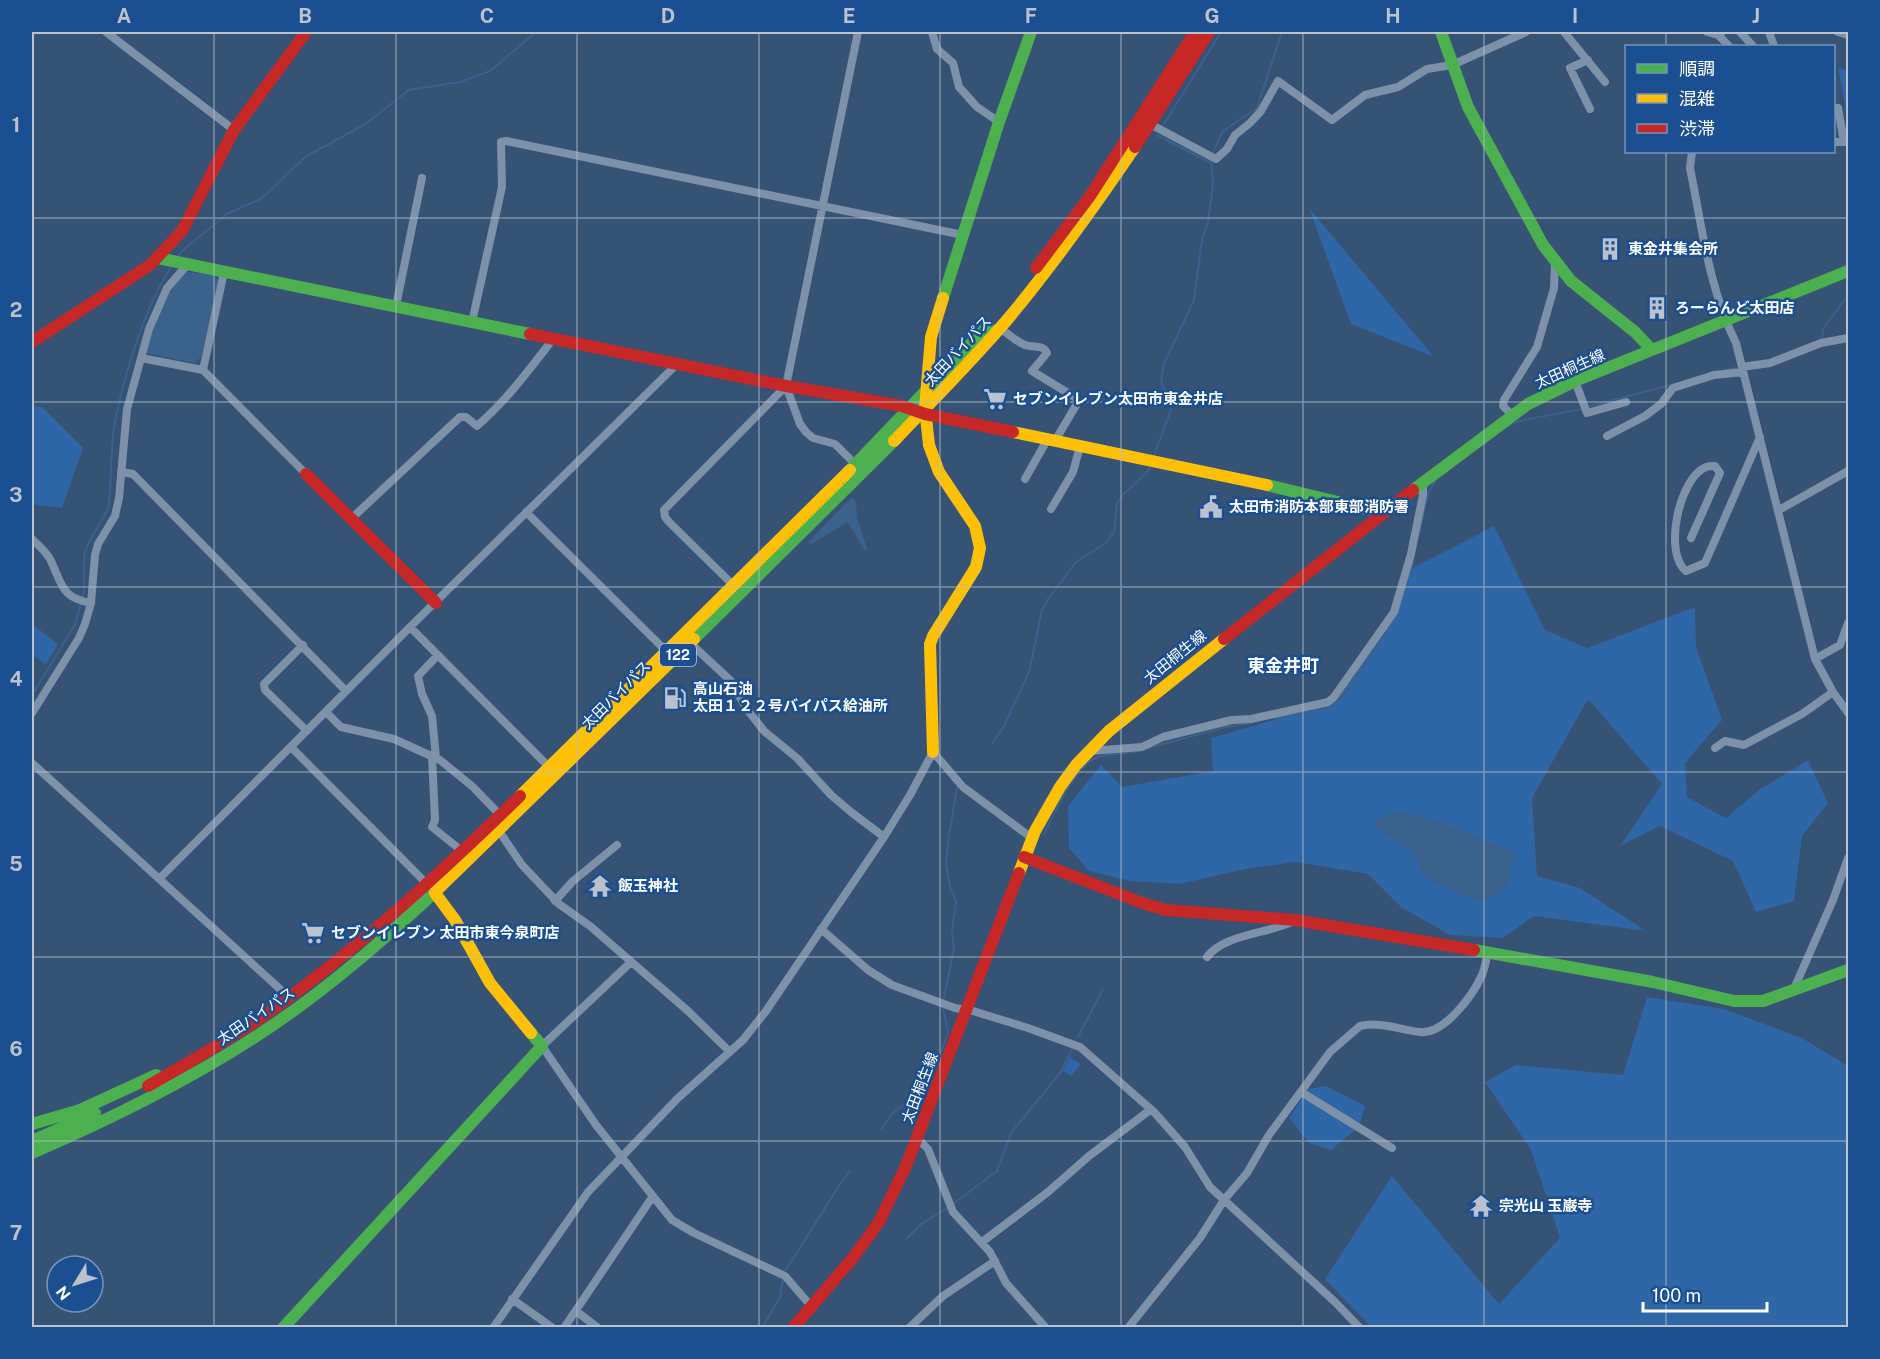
<svg xmlns="http://www.w3.org/2000/svg" width="1880" height="1359" font-family="'Public Sans','Noto Sans JP',sans-serif">
	<rect width="100%" height="100%" fill="#365274"/>
	<!-- green -->
	<path fill="#2f66a5" d="M1838,67L1848,71V120Z
		M1309,208L1434,357L1351,324Z
		M32,406L42,407L83,448L62,508L32,504Z
		M1494,526L1545,630L1587,648L1695,607L1696,647L1722,720L1685,763L1687,797L1726,818L1759,790L1808,760L1828,803L1802,836L1794,901L1756,912L1733,861L1660,826L1620,846L1662,784L1588,699L1532,798L1537,876L1580,888L1646,931L1534,916L1503,938L1450,935L1401,907L1368,874L1296,862L1245,869L1180,884L1131,881L1089,871L1069,848L1068,806L1101,765L1122,787L1213,771L1211,738L1336,702L1397,614L1411,569Z
		M32,624L58,644L46,664L32,655Z
		M1647,997L1724,1009L1802,1038L1848,1066V1327H1371L1325,1279L1392,1176L1499,1304L1560,1238L1531,1150L1485,1082L1516,1065L1623,1075Z
		M1070,1057L1081,1064L1071,1076L1063,1071Z
		M1326,1086L1365,1106L1359,1127L1331,1150L1309,1143L1289,1118L1308,1089Z"/>
	<!-- water -->
	<path fill="#3b618d" d="M187,272L213,275L218,281L201,357L195,363L145,353C154,322 163,294 187,272Z
		M851,498L855,499L858,520L867,549L865,551L848,522L810,545L808,542Z
		M1396,811L1434,820L1514,852C1508,884 1512,890 1479,902L1428,878L1421,871L1414,853L1376,828L1375,821Z"/>
	<g fill="none" stroke-linecap="round" stroke-linejoin="round">
		<!-- stream -->
		<path stroke="#3b618d" stroke-width="2" d="M1164,124L1221,32
			M1157,135L1211,163
			M1212,154L1223,131L1257,108L1282,32
			M178,257L182,251L227,214L262,198L305,157L364,125L409,90L460,82L490,71L536,32
			M1822,339L1823,329L1848,295
			M1725,370L1736,368
			M1587,407L1674,384
			M1479,447L1508,426L1519,421L1581,409
			M1153,458L1171,410L1168,397L1161,381L1164,364L1194,300L1202,240L1208,222L1213,185L1211,159
			M1420,531L1428,493L1436,480
			M1406,586L1413,563
			M83,598C86,582 82,566 85,553C89,536 107,517 109,504C112,477 110,448 115,422C125,372 145,306 173,264
			M32,695L75,625L81,603
			M1277,718C1292,714 1322,712 1335,703C1351,692 1377,645 1388,627
			M992,744L1004,726L1029,672L1042,610L1048,599L1076,562L1106,543L1114,532L1117,503L1124,494L1149,470L1150,466
			M1148,748L1226,727L1251,723
			M1044,834C1054,814 1076,764 1098,757C1111,753 1126,754 1140,751
			M943,1002L954,949L952,931L956,901L950,887L946,864L948,842L957,787
			M1078,1037L1103,989
			M881,1129L892,1114L929,1084L948,1033L943,1007
			M953,1204L997,1171L1011,1133L1061,1072L1072,1049
			M906,1239L921,1224L949,1207
			M784,1273L842,1181L849,1172
			M762,1328L780,1297L783,1279"/>
		<!-- street -->
		<path stroke="#7d92a8" stroke-width="8" d="M106,32L234,130
			M932,32L937,49L953,63L959,87L977,107L999,122
			M1564,32L1605,82
			M1707,32L1718,35
			M1722,32L1718,35L1729,46
			M1740,32L1753,46
			M1769,32L1774,46
			M1838,32L1848,35
			M1588,60L1570,68L1590,109
			M1834,109L1838,108L1844,142H1834
			M1150,124L1216,159L1227,149L1235,135L1250,123L1261,111L1278,81L1332,120L1365,95L1398,87L1427,69L1452,65L1526,32
			M1692,152L1690,168C1702,227 1709,289 1736,343L1815,659L1833,692L1848,713
			M396,306L422,178
			M472,322L502,187L501,142L506,141L963,235
			M999,328C1008,333 1015,341 1025,345C1034,348 1043,344 1047,353L1032,371L1076,398L1078,402L1055,441
			M141,358L203,370L306,474
			M1742,367L1770,363L1821,343L1848,338
			M203,370L224,272
			M1575,381L1587,413L1626,402
			M1512,415L1503,406L1504,400L1537,347L1554,288L1555,263
			M1607,436L1645,416L1661,404L1673,388L1714,375L1743,372
			M855,464L835,444L813,438L806,432L800,424L786,386L858,32
			M121,472L133,474L346,691
			M1025,479L1047,440
			M1051,509L1073,472L1080,446
			M1779,510L1848,471
			M526,512L666,651
			M352,518L460,417H466L477,426C506,401 529,370 553,339
			M1691,538L1720,473L1715,466C1712,466 1709,466 1706,467C1679,478 1663,553 1686,571L1705,563L1760,437
			M32,539C39,546 47,552 51,561C62,584 61,598 91,603
			M733,585L669,522L665,517L664,510L786,386
			M410,627L549,767
			M690,643L731,681L746,708L764,731L797,758L831,795L851,812L884,837
			M303,645L264,684L265,690L307,731
			M1815,659L1840,645L1848,623
			M326,712L341,727L394,739L440,760L473,787L500,815
			M32,713L79,638L85,624L91,603L95,555L98,544L115,516L119,498L127,409L149,329L167,288L188,264
			M291,747L428,885
			M1715,748L1725,741L1744,745L1802,714L1833,692
			M1090,751L1142,747L1163,737L1232,720L1251,719L1328,702L1334,697L1394,612L1411,554L1423,495V481
			M432,756L435,820L432,827L462,851
			M436,758L432,716L422,694L418,676L438,655
			M32,763L280,989L288,1000
			M499,831L522,865L559,904L590,926L688,1011L730,1052
			M159,879L410,627L677,364
			M555,901L573,881L617,845
			M821,929L868,970L892,985L955,1008L973,1011L1028,1028L1080,1047L1154,1112L1185,1147L1210,1187L1335,1302L1360,1328
			M1207,957C1224,934 1268,934 1294,921
			M631,962L542,1046L596,1125L672,1220L694,1233L785,1276L811,1306
			M1793,991L1833,900L1848,858
			M1301,1092L1392,1148
			M917,1138L928,1149L953,1212L990,1252L1006,1283L1046,1328
			M982,1242L1048,1192L1089,1156L1150,1110
			M512,1299L553,1328
			M576,1311L598,1328
			M493,1328L588,1192L678,1098L743,1040L766,1011L884,837L910,795L933,752L963,787L1032,838
			M564,1328L653,1196
			M909,1328L943,1296L995,1261
			M1128,1328L1200,1238L1224,1200L1247,1173L1269,1135L1330,1052L1360,1026C1380,1021 1401,1030 1420,1032C1444,1035 1473,995 1482,975C1485,968 1486,960 1488,952"/>
		<!-- fast -->
		<path stroke="#4caf50" stroke-width="12" d="M1441,32L1468,107L1543,245L1571,281L1635,332L1652,350
			M158,258L530,334
			M943,298L999,122L1031,32
			M850,470L988,326
			M1267,485L1379,512
			M1413,490L1528,404L1575,381L1848,271
			M694,639L894,441
			M1474,950L1653,982L1734,1001H1763L1848,970
			M32,1124L80,1110L156,1075
			M32,1141L95,1113
			M32,1153C115,1117 198,1076 273,1025C331,986 384,939 435,892
			M283,1328L542,1046L531,1033"/>
		<!-- slow -->
		<path stroke="#ffc107" stroke-width="12" d="M1013,432L1267,485
			M894,441C932,401 971,362 1007,320C1053,265 1095,206 1135,147
			M933,752L930,644L933,636L976,567L980,548L975,526L939,472L929,445L925,408L931,337L943,298
			M520,796L850,470
			M1019,873L1035,831L1060,787L1076,765L1109,731L1224,639
			M435,892L694,639
			M435,893L455,920L490,983L531,1033"/>
		<!-- jam -->
		<path stroke="#c62828" stroke-width="12" d="M1135,147L1209,32
			M1036,268L1090,196L1195,32
			M530,334L786,386L902,406L925,414L1013,432
			M32,342L150,265L182,231L234,130L306,32
			M306,474L436,603
			M1224,639L1413,490
			M1024,857L1145,904L1166,910L1295,920L1474,950
			M148,1086C195,1059 243,1032 287,999C370,938 446,868 520,796
			M793,1328L852,1259L879,1222L906,1166L1019,873"/>
	</g>
	<!-- grid -->
	<path fill="none" stroke="#b9c2ce" stroke-width="1.5" stroke-opacity="0.55" d="M214,32V1328M396,32V1328M577,32V1328M759,32V1328M940,32V1328M1121,32V1328M1303,32V1328M1484,32V1328M1666,32V46M1666,152V1328M32,218H1848M32,402H1848M32,587H1848M32,772H1848M32,957H1848M32,1141H1848"/>
	<!-- icons -->
	<defs>
		<g id="building-bare" transform="scale(1.8)"><path d="M-4-6H4V6H1V3H-1V6H-4ZM-2.5-4.3h1.7v1.8h-1.7ZM.8-4.3h1.7v1.8H.8ZM-2.5-1h1.7V.8h-1.7ZM.8-1h1.7V.8H.8Z" fill="#b9c2ce" stroke="#1b4f8f" stroke-width="2.5" paint-order="stroke"/></g>
		<g id="supermarket-bare" transform="scale(1.8)"><path d="M-6-5.5h2.5l.6 2H6L4.5 2H-2.5L-4.4-4H-6ZM-1.5 3.2a1.3 1.3 0 1 0 .1 0ZM3 3.2a1.3 1.3 0 1 0 .1 0Z" fill="#b9c2ce" stroke="#1b4f8f" stroke-width="2.5" paint-order="stroke"/></g>
		<g id="civic-bare" transform="scale(1.8)"><path d="M-.6-6.5H3V-4.5H.6V-3L4-1V1h2V6H-6V1h2V-1L-.6-3ZM-1.2 2.5V6h2.4V2.5Z" fill="#b9c2ce" stroke="#1b4f8f" stroke-width="2.5" paint-order="stroke"/></g>
		<g id="fuel-bare" transform="scale(1.8)"><path d="M-5.5-6h7V0h2V4h1.3V-2.5L3-4.5l.8-.8L6-3V5H2.5V1h-1V6h-7ZM-4.2-4.7v3.2H.2V-4.7Z" fill="#b9c2ce" stroke="#1b4f8f" stroke-width="2.5" paint-order="stroke"/></g>
		<g id="temple-bare" transform="scale(1.8)"><path d="M0-6L5-2H3V0L6.5 2.5H4V6H1.5V3h-3V6H-4V2.5H-6.5L-3 0V-2H-5Z" fill="#b9c2ce" stroke="#1b4f8f" stroke-width="2.5" paint-order="stroke"/></g>
	</defs>
	<g fill-rule="evenodd">
		<use href="#building-bare" x="1610" y="249"/>
		<use href="#building-bare" x="1657" y="308"/>
		<use href="#supermarket-bare" x="995" y="399"/>
		<use href="#civic-bare" x="1211" y="507"/>
		<use href="#fuel-bare" x="675" y="698"/>
		<use href="#temple-bare" x="600" y="886"/>
		<use href="#supermarket-bare" x="313" y="933"/>
		<use href="#temple-bare" x="1481" y="1206"/>
	</g>
	<g text-anchor="middle" stroke-width="5" stroke-linejoin="round" paint-order="stroke">
		<!-- shield labels -->
		<rect fill="#1b4f8f" stroke="#bbcadd" stroke-width="1.5" x="660" y="644" width="36" height="22" rx="4.5"/>
		<g font-size="14" font-weight="bold" fill="#fff">
			<text x="678" y="660">122</text>
		</g>
		<!-- poi labels -->
		<g font-size="15" font-weight="bold" fill="#fff" stroke="#1b4f8f" text-anchor="start">
			<text x="1628" y="254">東金井集会所</text>
			<text x="1675" y="313">ろーらんど太田店</text>
			<text x="1013" y="404">セブンイレブン太田市東金井店</text>
			<text x="1229" y="512">太田市消防本部東部消防署</text>
			<text x="693" y="694">高山石油<tspan x="693" dy="17">太田１２２号バイパス給油所</tspan></text>
			<text x="618" y="891">飯玉神社</text>
			<text x="331" y="938">セブンイレブン 太田市東今泉町店</text>
			<text x="1499" y="1211">宗光山 玉巌寺</text>
		</g>
		<!-- street labels -->
		<g font-size="15" fill="#fff" stroke="#1b4f8f">
			<text transform="translate(958 351) rotate(-47)" y="5">太田バイパス</text>
			<text transform="translate(1570 369) rotate(-24)" y="5">太田桐生線</text>
			<text transform="translate(1175 657) rotate(-39)" y="5">太田桐生線</text>
			<text transform="translate(616 695) rotate(-45)" y="5">太田バイパス</text>
			<text transform="translate(256 1016) rotate(-34)" y="5">太田バイパス</text>
			<text transform="translate(920 1088) rotate(-69)" y="5">太田桐生線</text>
		</g>
		<!-- quarter labels -->
		<g font-size="18" font-weight="bold" fill="#fff" stroke="#1b4f8f">
			<text x="1283" y="672">東金井町</text>
		</g>
	</g>
	<!-- border -->
	<rect width="1880" height="1359" fill="none" stroke="#1b4f8f" stroke-width="66"/>
	<!-- legend -->
	<rect x="1625" y="45" width="210" height="108" fill="#1b4f8f" stroke="#7695bc" stroke-width="1.5"/>
	<rect x="1637" y="64" width="30" height="9" fill="#4caf50" stroke="#7695bc" stroke-width="1.5"/>
	<text x="1679" y="75" font-size="18" fill="#ffffff">順調</text>
	<rect x="1637" y="94" width="30" height="9" fill="#ffc107" stroke="#7695bc" stroke-width="1.5"/>
	<text x="1679" y="105" font-size="18" fill="#ffffff">混雑</text>
	<rect x="1637" y="124" width="30" height="9" fill="#c62828" stroke="#7695bc" stroke-width="1.5"/>
	<text x="1679" y="135" font-size="18" fill="#ffffff">渋滞</text>
	<!-- north arrow -->
	<g transform="translate(75 1284) rotate(232)"><circle r="28" fill="#1b4f8f" stroke="#7695bc" stroke-width="1.5"/>
	<path d="M0-4.5L10 22L0 15L-10 22Z" fill="#b9c2ce"/>
	<text y="-9" font-size="16" font-weight="bold" text-anchor="middle" fill="#ffffff">N</text>
	</g>
	<!-- scale -->
	<path d="M1643 1302v9h124v-9" fill="none" stroke="#ffffff" stroke-width="3"/>
	<text x="1652" y="1302" font-size="18" fill="#ffffff" stroke="#1b4f8f" stroke-width="4.5" paint-order="stroke">100 m</text>
	<rect x="33" y="33" width="1814" height="1293" fill="none" stroke="#b9c2ce" stroke-width="2"/>
	<g font-size="20" text-anchor="middle" font-weight="bold" fill="#b9c2ce">
		<text x="124" y="23">A</text>
		<text x="305" y="23">B</text>
		<text x="487" y="23">C</text>
		<text x="668" y="23">D</text>
		<text x="849" y="23">E</text>
		<text x="1031" y="23">F</text>
		<text x="1212" y="23">G</text>
		<text x="1393" y="23">H</text>
		<text x="1575" y="23">I</text>
		<text x="1756" y="23">J</text>
		<text x="16" y="132">1</text>
		<text x="16" y="317">2</text>
		<text x="16" y="502">3</text>
		<text x="16" y="686">4</text>
		<text x="16" y="871">5</text>
		<text x="16" y="1056">6</text>
		<text x="16" y="1240">7</text>
	</g>
</svg>
